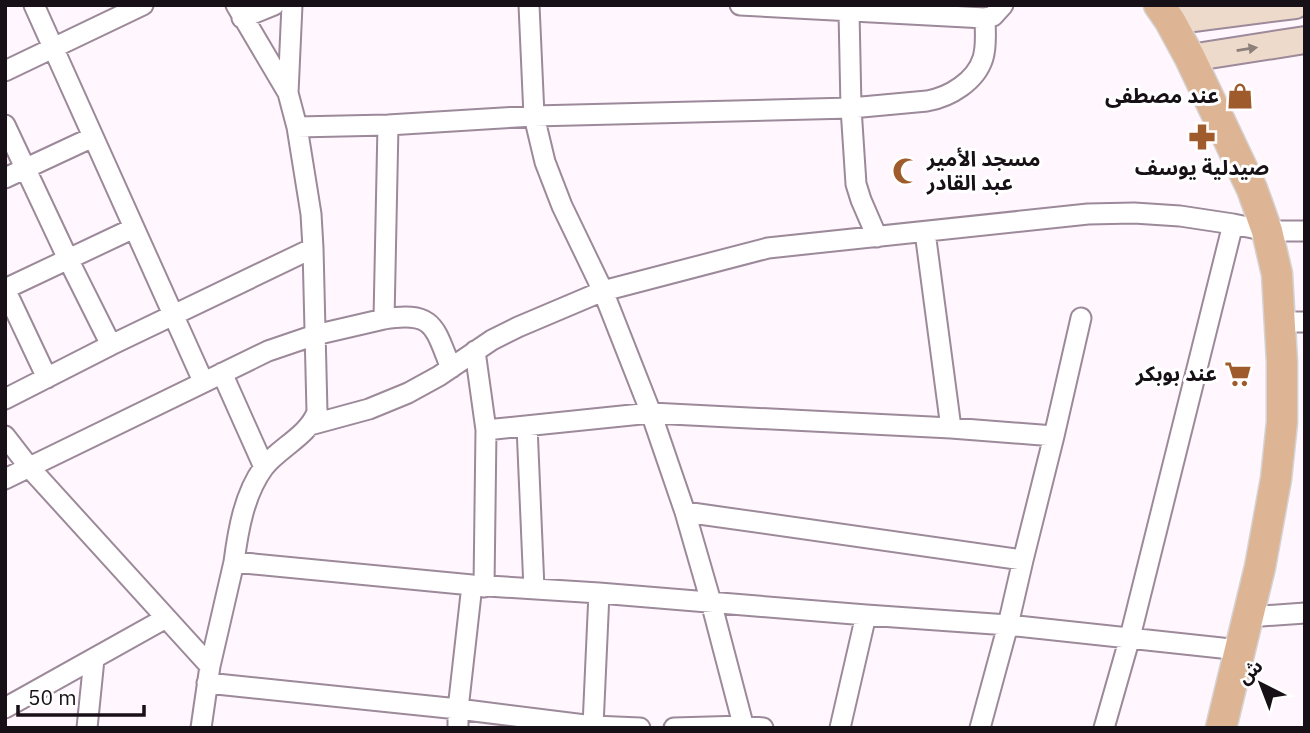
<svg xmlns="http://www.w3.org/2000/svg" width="1310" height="733" font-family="'IBM Plex Sans','Noto Sans Arabic',sans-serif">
	<rect width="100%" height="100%" fill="#fff6fe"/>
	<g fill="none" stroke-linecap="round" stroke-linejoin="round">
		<!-- street casing -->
		<g stroke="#9c8999" stroke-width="23">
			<path id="street" d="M34,5L203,381
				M529,5L534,116L545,162L562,206L603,291L651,413L685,512L711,602L744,728
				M740,5L985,18L993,16L1003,5
				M242,18L274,5
				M5,71L143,5
				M288,93L292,5
				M5,125L68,259L111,345
				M297,127L388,125L534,116L851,108L849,12
				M5,178L93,137
				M925,232L951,428
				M877,237L861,200L856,184L851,108L927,101C950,97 976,81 983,58C987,45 985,30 985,18
				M5,289L134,228
				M5,289L47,378
				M384,319C435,311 434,327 451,368
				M1280,322H1305
				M475,351L486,430L484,587
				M222,373L264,467
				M5,399L111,345L313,248L311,214L297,127L288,93L236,5
				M310,425L369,409L408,393L439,376L492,340L518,327L603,291L768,248L1088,214L1134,213L1180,216L1233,224L1267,231H1305
				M527,426L534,589
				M486,430L651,413L951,428L1054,436
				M5,436L29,467L210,666L201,728
				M5,479L268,351L315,335L384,319L388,125
				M685,512L1023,560
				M234,562C238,531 244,494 264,467C280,447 308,436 317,412L313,248
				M1248,617L1305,613
				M210,666L234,562L472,585
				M207,683L458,709L593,726L640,728
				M5,708L166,618
				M593,726L599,593
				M87,728L94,659
				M458,728V709L472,585L599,593L866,615L1008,625L1240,650
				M674,728L744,726L763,728
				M840,728L866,615
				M980,728L1008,625L1023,560L1054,436L1081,318
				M1104,728L1130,637L1233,224"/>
		</g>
		<!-- secondary casing -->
		<g stroke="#9c8999" stroke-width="30">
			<path id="secondary" d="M1170,21L1295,5
				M1190,58L1305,40"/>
		</g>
		<!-- primary casing -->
		<g stroke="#d5d4d5" stroke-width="33">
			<path id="primary" d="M1159,5L1170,21L1190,58L1252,189L1267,231L1277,274L1282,362V422L1276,479L1260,567L1221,728"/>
		</g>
		<!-- street -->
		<use href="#street" stroke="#fff" stroke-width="19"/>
		<!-- secondary -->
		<use href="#secondary" stroke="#eedaca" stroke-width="26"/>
		<!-- primary -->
		<use href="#primary" stroke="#ddb595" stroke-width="30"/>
	</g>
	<!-- one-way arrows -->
	<defs><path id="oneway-solid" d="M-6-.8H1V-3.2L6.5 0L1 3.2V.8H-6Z" transform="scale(1.75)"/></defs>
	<use fill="#8d7f79" href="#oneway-solid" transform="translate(1247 49) rotate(-9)"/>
	<!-- icons -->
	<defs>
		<g id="shop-bare" transform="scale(2.1)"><path d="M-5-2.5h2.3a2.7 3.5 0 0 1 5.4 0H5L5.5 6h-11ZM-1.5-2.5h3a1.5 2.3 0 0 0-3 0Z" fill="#9f5b2c" stroke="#fff" stroke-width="2.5" paint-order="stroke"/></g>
		<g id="pharmacy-bare" transform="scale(2.1)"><path d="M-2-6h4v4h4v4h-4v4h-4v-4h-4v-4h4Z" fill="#9f5b2c" stroke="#fff" stroke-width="2.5" paint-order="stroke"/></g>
		<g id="mosque-bare" transform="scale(2.1)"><path d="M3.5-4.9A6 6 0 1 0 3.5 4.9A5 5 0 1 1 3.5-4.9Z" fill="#9f5b2c" stroke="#fff" stroke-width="2.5" paint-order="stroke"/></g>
		<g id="supermarket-bare" transform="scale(2.1)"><path d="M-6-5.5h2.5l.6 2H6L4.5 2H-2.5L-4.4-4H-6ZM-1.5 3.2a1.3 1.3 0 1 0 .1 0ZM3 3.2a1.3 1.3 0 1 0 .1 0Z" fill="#9f5b2c" stroke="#fff" stroke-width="2.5" paint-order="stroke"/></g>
	</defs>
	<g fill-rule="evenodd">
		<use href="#shop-bare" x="1240" y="96"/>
		<use href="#pharmacy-bare" x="1202" y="137"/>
		<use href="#mosque-bare" x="906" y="171"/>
		<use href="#supermarket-bare" x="1238" y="374"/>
	</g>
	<g text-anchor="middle" stroke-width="6" stroke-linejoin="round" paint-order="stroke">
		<!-- poi labels -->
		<g font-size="21" font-weight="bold" fill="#171016" stroke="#fff" text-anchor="end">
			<text x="1219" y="103">عند مصطفى</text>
			<text x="927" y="166" text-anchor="start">مسجد الأمير<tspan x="927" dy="24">عبد القادر</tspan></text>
			<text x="1202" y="175" text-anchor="middle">صيدلية يوسف</text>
			<text x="1217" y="381">عند بوبكر</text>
		</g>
	</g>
	<!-- border -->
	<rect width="1310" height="733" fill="none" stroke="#171016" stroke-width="14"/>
	<!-- north arrow -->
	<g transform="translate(1261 684) rotate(318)" stroke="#ffffff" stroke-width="5" paint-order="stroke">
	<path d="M0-5L12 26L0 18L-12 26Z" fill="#171016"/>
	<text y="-10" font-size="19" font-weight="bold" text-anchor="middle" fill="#171016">ش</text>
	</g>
	<!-- scale -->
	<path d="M18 705v10h126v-10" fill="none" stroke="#171016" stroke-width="3.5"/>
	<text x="28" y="705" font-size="21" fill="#171016" stroke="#ffffff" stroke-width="5" paint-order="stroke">50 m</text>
</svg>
